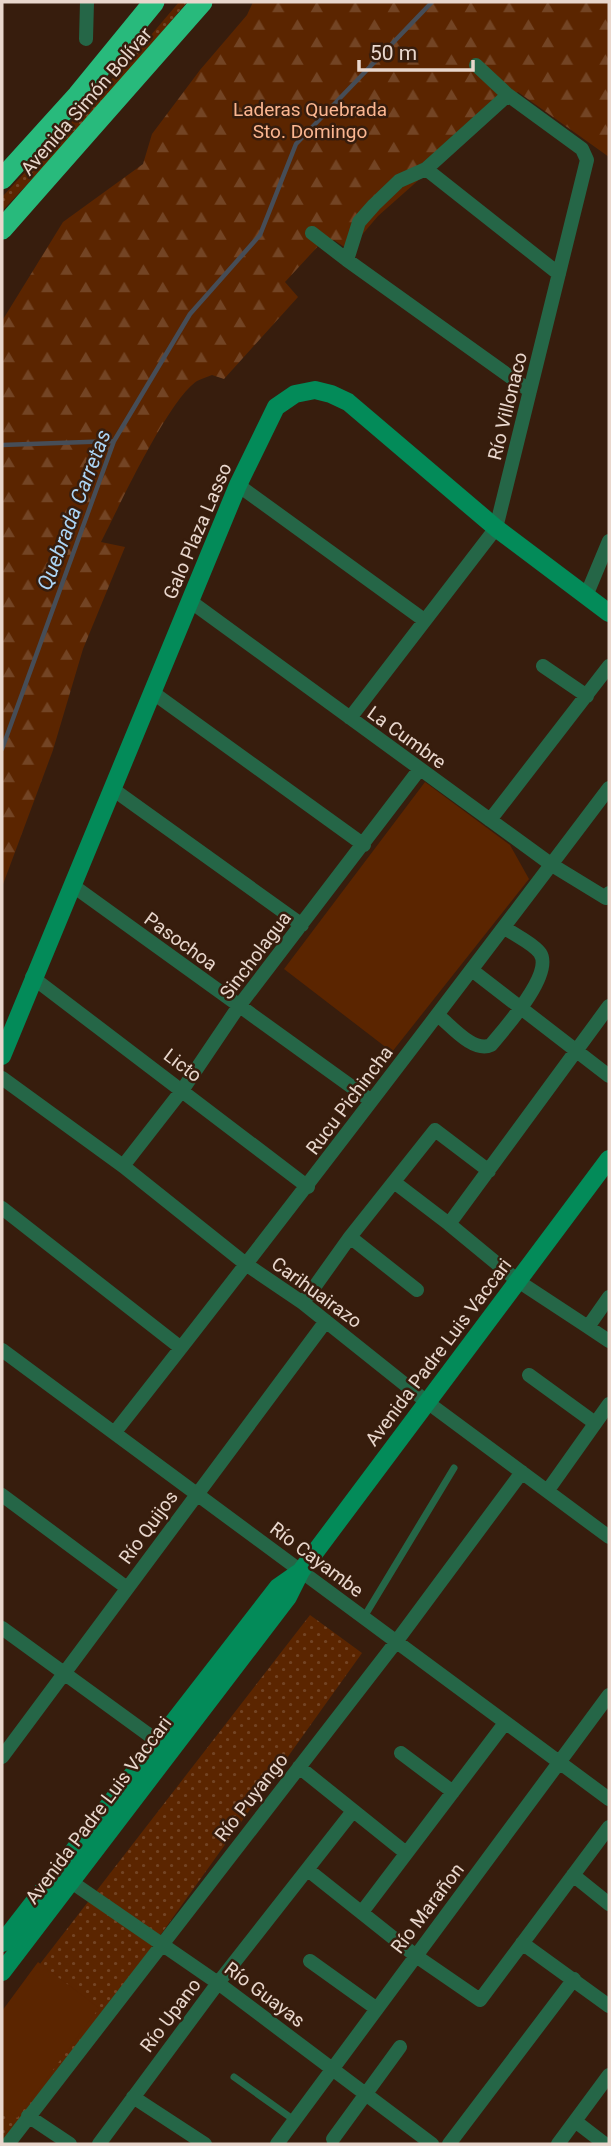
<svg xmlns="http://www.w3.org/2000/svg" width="611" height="2146" font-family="Roboto,sans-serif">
	<defs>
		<pattern id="green-dots" width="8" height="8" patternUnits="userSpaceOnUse" patternTransform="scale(1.75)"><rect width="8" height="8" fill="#5b2500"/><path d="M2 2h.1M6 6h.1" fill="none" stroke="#734424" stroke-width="1.8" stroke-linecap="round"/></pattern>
		<pattern id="forest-firs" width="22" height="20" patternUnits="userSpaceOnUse" patternTransform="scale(1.75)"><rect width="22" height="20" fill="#5b2500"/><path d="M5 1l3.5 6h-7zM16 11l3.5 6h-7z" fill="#734424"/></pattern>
	</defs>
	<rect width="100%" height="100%" fill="#371d0d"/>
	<!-- green -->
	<path fill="url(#green-dots)" d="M179,2H187L94,114L2,211V197L135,54Z
		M310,1615L362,1653L11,2144H2V2013Z"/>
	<!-- forest -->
	<path fill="url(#forest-firs)" d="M253,2H609V157L518,92L378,216L349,250L334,240L327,248L320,244L285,282L298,297L224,379L212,375C207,377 201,379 197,381C168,400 119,507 101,542L125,547L83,649L53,750L2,887V321L63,222L143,164L152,134L200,70L247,15Z"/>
	<!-- pitch -->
	<path fill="#5b2500" d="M425,782L510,845L529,879L392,1052L284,969Z
		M38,1962L99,2008L17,2118L2,2106V2011Z"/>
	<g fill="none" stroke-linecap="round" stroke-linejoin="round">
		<!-- stream -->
		<path stroke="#464d57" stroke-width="4.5" d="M2,445L114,441
			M2,749L114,441L190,314L260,235L296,144L432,2"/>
		<!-- lane -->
		<path stroke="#256647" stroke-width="7" d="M364,1617L454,1468
			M234,2077L294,2120"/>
		<!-- street -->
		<path stroke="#256647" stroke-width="14" d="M86,39L87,2
			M508,95L426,169L399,181L374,205L359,222L347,260L530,391
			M426,169L559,274
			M312,233L347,260
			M238,485L424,620
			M586,596L609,541
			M190,601L552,865L606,898L609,893
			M543,666L587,696
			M152,692L364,845
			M350,718L496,528L587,160L582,149L508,95L476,65
			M114,790L302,925
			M490,820L609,666
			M72,885L370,1100
			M473,971L609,1076
			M32,977L308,1187
			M609,1006L449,1224L518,1281L588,1327L609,1297
			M439,1016C452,1027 474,1053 491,1045C505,1028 554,974 540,953C533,943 514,935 504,927
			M2,1078L123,1166L247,1265L303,1303L427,1402L609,1537
			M123,1166L183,1089L239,1006L419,770
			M394,1182L449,1224
			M2,1208L181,1348
			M350,1237L417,1290
			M303,1303L350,1237L435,1130L489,1171
			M588,1327L609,1341
			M2,1350L609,1799
			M529,1375L595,1423
			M115,1432C283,1219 446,1004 609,788
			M548,1490L609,1404
			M2,1495L127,1588
			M2,1628L160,1743
			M401,1753L453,1792
			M2,1757L326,1321
			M299,1767L406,1853
			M308,1870L416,1956L480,2000L609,1827
			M573,1875L609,1904
			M70,1881L218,1983L432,2144
			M362,1912L505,1723
			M522,1943L609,2006
			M310,1961L377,2009
			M133,2097L205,2144
			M28,2116L70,2144
			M575,2121L605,2144
			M333,2139L400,2047
			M8,2144L396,1642L522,1472
			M99,2144L218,1983L353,1811
			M277,2144L609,1695
			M449,2144L574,1979
			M558,2144L609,2075"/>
		<!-- secondary -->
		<path stroke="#038b59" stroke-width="18" d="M2,1056L238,485L276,407L295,394L315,390L331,394L348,402L496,528L609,613
			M2,1943L278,1587L298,1573
			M2,1972L288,1597L301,1571L609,1159"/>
		<!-- highway -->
		<path stroke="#28ba7c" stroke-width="21" d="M2,179L78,95L154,2
			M2,229L202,2"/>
	</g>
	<g text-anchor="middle" stroke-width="5" stroke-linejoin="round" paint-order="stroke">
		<!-- street labels -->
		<g font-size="19" fill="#e9d7cd" stroke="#371d0d">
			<text transform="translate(86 101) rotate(-49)" y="7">Avenida Simón Bolívar</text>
			<text transform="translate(507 406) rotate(-76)" y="7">Río Villonaco</text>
			<text transform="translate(197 531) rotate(-67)" y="7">Galo Plaza Lasso</text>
			<text transform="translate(407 737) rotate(36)" y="7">La Cumbre</text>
			<text transform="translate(181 941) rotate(36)" y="7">Pasochoa</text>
			<text transform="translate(255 955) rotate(-53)" y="7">Sincholagua</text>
			<text transform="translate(183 1065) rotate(37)" y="7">Licto</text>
			<text transform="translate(349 1100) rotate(-53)" y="7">Rucu Pichincha</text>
			<text transform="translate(317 1292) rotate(36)" y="7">Carihuairazo</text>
			<text transform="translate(438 1352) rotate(-53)" y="7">Avenida Padre Luis Vaccari</text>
			<text transform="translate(148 1527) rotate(-54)" y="7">Río Quijos</text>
			<text transform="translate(317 1559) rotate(37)" y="7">Río Cayambe</text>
			<text transform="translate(251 1797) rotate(-52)" y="7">Río Puyango</text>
			<text transform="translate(98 1810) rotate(-53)" y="7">Avenida Padre Luis Vaccari</text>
			<text transform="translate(427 1908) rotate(-53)" y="7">Río Marañon</text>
			<text transform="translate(265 1994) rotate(37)" y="7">Río Guayas</text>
			<text transform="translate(170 2015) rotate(-53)" y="7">Río Upano</text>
		</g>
		<!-- park labels -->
		<g font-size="19" fill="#fbb691" stroke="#371d0d">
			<text x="310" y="116">Laderas Quebrada<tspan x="310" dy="22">Sto. Domingo</tspan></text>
		</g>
		<!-- water labels -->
		<g font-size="21" font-style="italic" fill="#abd4f5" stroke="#371d0d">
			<text transform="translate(74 510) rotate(-69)" y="7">Quebrada Carretas</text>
		</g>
	</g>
	<!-- border -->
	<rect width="611" height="2146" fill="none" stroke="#e9d7cd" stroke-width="7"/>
	<!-- scale -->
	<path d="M359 60v10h114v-10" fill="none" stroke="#e9d7cd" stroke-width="3.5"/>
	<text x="370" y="60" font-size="21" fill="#e9d7cd" stroke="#371d0d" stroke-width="5" paint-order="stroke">50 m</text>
</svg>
